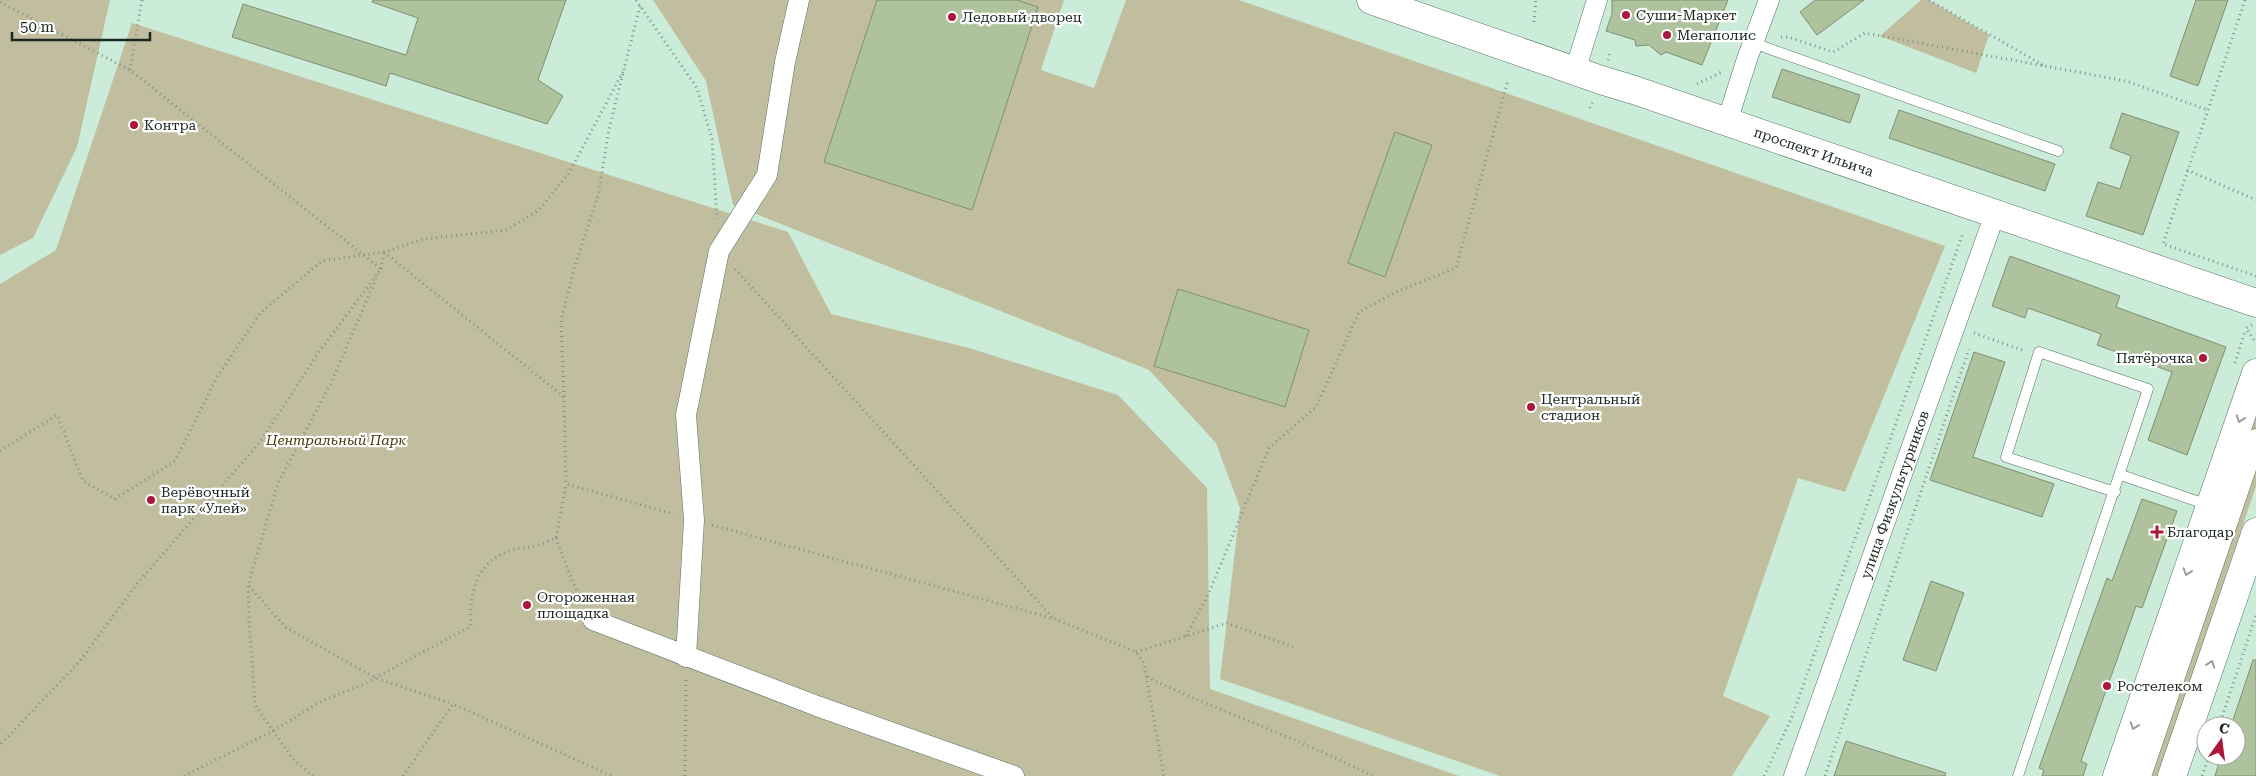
<svg xmlns="http://www.w3.org/2000/svg" width="2256" height="776" font-family="'Roboto Serif',serif">
	<rect width="100%" height="100%" fill="#cbecd9"/>
	<!-- green -->
	<path fill="#c1be9f" d="M0,0H110L77,147L33,238L0,255Z
		M653,0H1064L1041,70L1094,88L1126,0H1239L1945,246L1845,492L1798,478L1723,696L1770,716L1732,776H1500L1220,679L1240,508L1216,443L1149,370L733,205L706,81Z
		M1921,0H1929L1989,35L1976,73L1880,36Z
		M132,23L788,232L831,314L969,348L1118,395L1207,488L1210,689L1459,776H0V284L56,250Z
		M2256,401V486L2158,776H2124Z"/>
	<!-- building -->
	<path fill="#aec39d" stroke="#808e73" d="M373,0H566L538,80L563,96L547,124L390,73L386,86L232,37L243,4L406,55L418,18L372,2Z
		M877,0H1017L1038,7L972,210L824,162Z
		M1612,0H1728L1702,65L1666,52L1661,55L1649,45L1636,46L1635,40L1606,31L1612,14Z
		M1815,0H1864L1817,35L1800,12Z
		M2196,0H2228L2198,86L2170,76Z
		M1782,69L1860,95L1850,123L1772,97Z
		M1899,110L2055,164L2045,191L1889,138Z
		M2122,113L2179,132L2143,235L2086,216L2098,182L2120,189L2131,156L2110,148Z
		M1395,132L1432,145L1385,277L1348,263Z
		M2010,256L2120,296L2116,307L2226,347L2187,455L2148,440L2172,372L2097,345L2101,334L2028,308L2025,318L1992,306Z
		M1178,289L1309,330L1285,407L1154,366Z
		M1974,352L2005,362L1973,457L2054,484L2042,517L1930,480Z
		M2142,499L2177,511L2142,608L2136,606L2081,761L2087,764L2083,776H2042L2044,770L2039,768L2107,578L2112,581Z
		M1931,581L1964,593L1936,671L1903,660Z
		M2253,660H2256V776H2215L2221,756H2236V726H2231Z
		M1846,741L1946,773L1945,776H1834Z"/>
	<g fill="none" stroke-linecap="round" stroke-linejoin="round">
		<!-- lane casing -->
		<g stroke="#557362" stroke-width="11">
			<path id="lane" d="M1754,42L1767,48L2058,151
				M2121,475L2208,505
				M2018,776L2148,389L2039,352L2006,457L2115,492"/>
		</g>
		<!-- street casing -->
		<g stroke="#557362" stroke-width="21">
			<g id="street">
				<path d="M1575,71L1597,0"/>
				<path d="M1727,122L1747,59L1769,0"/>
				<path d="M593,620L817,706L1014,776"/>
				<path d="M686,657L694,520L686,415L719,251L767,175L785,62L799,0"/>
				<path id="s1" d="M1794,776L1995,214"/>
				<path d="M2141,776L2256,439"/>
			</g>
		</g>
		<!-- secondary casing -->
		<g stroke="#557362" stroke-width="29">
			<g id="secondary">
				<path id="s2" d="M1371,0L1601,80L1634,90L2256,303"/>
				<path d="M2117,776L2256,373"/>
				<path d="M2172,776L2256,532"/>
			</g>
		</g>
		<!-- path -->
		<path stroke="#7c9487" stroke-width="3" stroke-dasharray="1 4" stroke-linecap="butt" d="M636,0L697,88L712,139L717,219
			M1929,0L2043,65
			M2245,0L2163,244L2256,276
			M0,2L130,70L381,269L319,352L260,442L137,584L80,661L0,745
			M1534,22L1536,0
			M1781,37H1788L1833,52L1865,33L2126,81L2208,110
			M1608,60L1610,53
			M130,70L142,0
			M1697,84L1724,71
			M1590,108L1594,99
			M2187,170L2256,200
			M384,252L564,397L566,484L674,514
			M381,269L384,252
			M735,269L1054,619
			M2252,325L2246,328L2256,343
			M1974,333L2025,351
			M2235,363L2245,331
			M564,397L561,321L574,269L598,196L609,129L640,6
			M0,451L57,415L83,481L115,499L175,461L217,377L261,312L322,261L384,252L424,239L506,230L539,210L569,173L625,68
			M712,525L1055,619L1136,652L1144,663L1164,776
			M556,538L573,583L584,604
			M249,586L285,627L376,678L453,704
			M1186,636L1208,595L1269,448L1316,407L1359,312L1396,292L1456,268L1508,80
			M1136,652L1227,623L1293,647
			M1147,677C1220,712 1299,738 1372,776
			M2219,726L2256,615
			M184,776L273,731L320,702L364,684L471,626C469,592 476,560 515,549C520,548 525,548 530,547C539,546 548,541 556,538L566,484
			M313,776L292,758L255,705L249,619L248,586L278,483L331,383L378,274
			M403,776L453,704L612,776
			M685,776L686,676
			M1764,776L1792,717L1963,233
			M1825,776L1969,349
			M2202,776L2209,756"/>
		<!-- lane -->
		<use href="#lane" stroke="#fff" stroke-width="10"/>
		<!-- street -->
		<use href="#street" stroke="#fff" stroke-width="20"/>
		<!-- secondary -->
		<use href="#secondary" stroke="#fff" stroke-width="28"/>
	</g>
	<!-- one-way arrows -->
	<defs><path id="oneway-chevron" d="M-2-3.5L2.5 0L-2 3.5" fill="none" stroke-width="1.6" stroke-linecap="round" stroke-linejoin="round" transform="scale(1.25)"/></defs>
	<g stroke="#989e9b">
		<use href="#oneway-chevron" transform="translate(2240 419) rotate(109)"/>
		<use href="#oneway-chevron" transform="translate(2187 572) rotate(109)"/>
		<use href="#oneway-chevron" transform="translate(2211 664) rotate(-71)"/>
		<use href="#oneway-chevron" transform="translate(2134 726) rotate(109)"/>
	</g>
	<!-- markers -->
	<g fill="#ab163b" stroke="#fff" stroke-width="2">
		<circle cx="1626" cy="15" r="5"/>
		<circle cx="952" cy="17" r="5"/>
		<circle cx="1667" cy="35" r="5"/>
		<circle cx="134" cy="125" r="5"/>
		<circle cx="2203" cy="358" r="5"/>
		<circle cx="1531" cy="407" r="5"/>
		<circle cx="151" cy="500" r="5"/>
		<path d="M2154.5 524.5h5v5h5v5h-5v5h-5v-5h-5v-5h5z"/>
		<circle cx="527" cy="605" r="5"/>
		<circle cx="2107" cy="686" r="5"/>
	</g>
	<g text-anchor="middle" stroke-width="4.5" stroke-linejoin="round" paint-order="stroke">
		<!-- poi labels -->
		<g font-size="14" fill="#1a2720" stroke="#fff" text-anchor="start">
			<text x="1636" y="20">Суши-Маркет</text>
			<text x="962" y="22">Ледовый дворец</text>
			<text x="1677" y="40">Мегаполис</text>
			<text x="144" y="130">Контра</text>
			<text x="2193" y="363" text-anchor="end">Пятёрочка</text>
			<text x="1541" y="404">Центральный<tspan x="1541" dy="16">стадион</tspan></text>
			<text x="161" y="497">Верёвочный<tspan x="161" dy="16">парк «Улей»</tspan></text>
			<text x="2167" y="537">Благодар</text>
			<text x="537" y="602">Огороженная<tspan x="537" dy="16">площадка</tspan></text>
			<text x="2117" y="691">Ростелеком</text>
		</g>
		<!-- street labels -->
		<g font-size="14" fill="#1a2720" stroke="#fff">
			<text dy="5" stroke="none"><textPath href="#s2" startOffset="468">проспект Ильича</textPath></text>
			<text dy="5" stroke="none"><textPath href="#s1" startOffset="299">улица Физкультурников</textPath></text>
		</g>
		<!-- park labels -->
		<g font-size="14" font-style="italic" fill="#433c06" stroke="#fff">
			<text x="336" y="445">Центральный Парк</text>
		</g>
	</g>
	<!-- north arrow -->
	<g transform="translate(2221 741) rotate(14)"><circle r="24" fill="#ffffff" stroke="#a3a9a6"/>
	<path d="M0-4L9 19L0 12L-9 19Z" fill="#ab163b"/>
	<text y="-8" font-size="14" font-weight="bold" text-anchor="middle" fill="#1a2720">С</text>
	</g>
	<!-- scale -->
	<path d="M12 32v8h138v-8" fill="none" stroke="#1a2720" stroke-width="2.5"/>
	<text x="20" y="32" font-size="15" fill="#1a2720" stroke="#ffffff" stroke-width="4" paint-order="stroke">50 m</text>
</svg>
